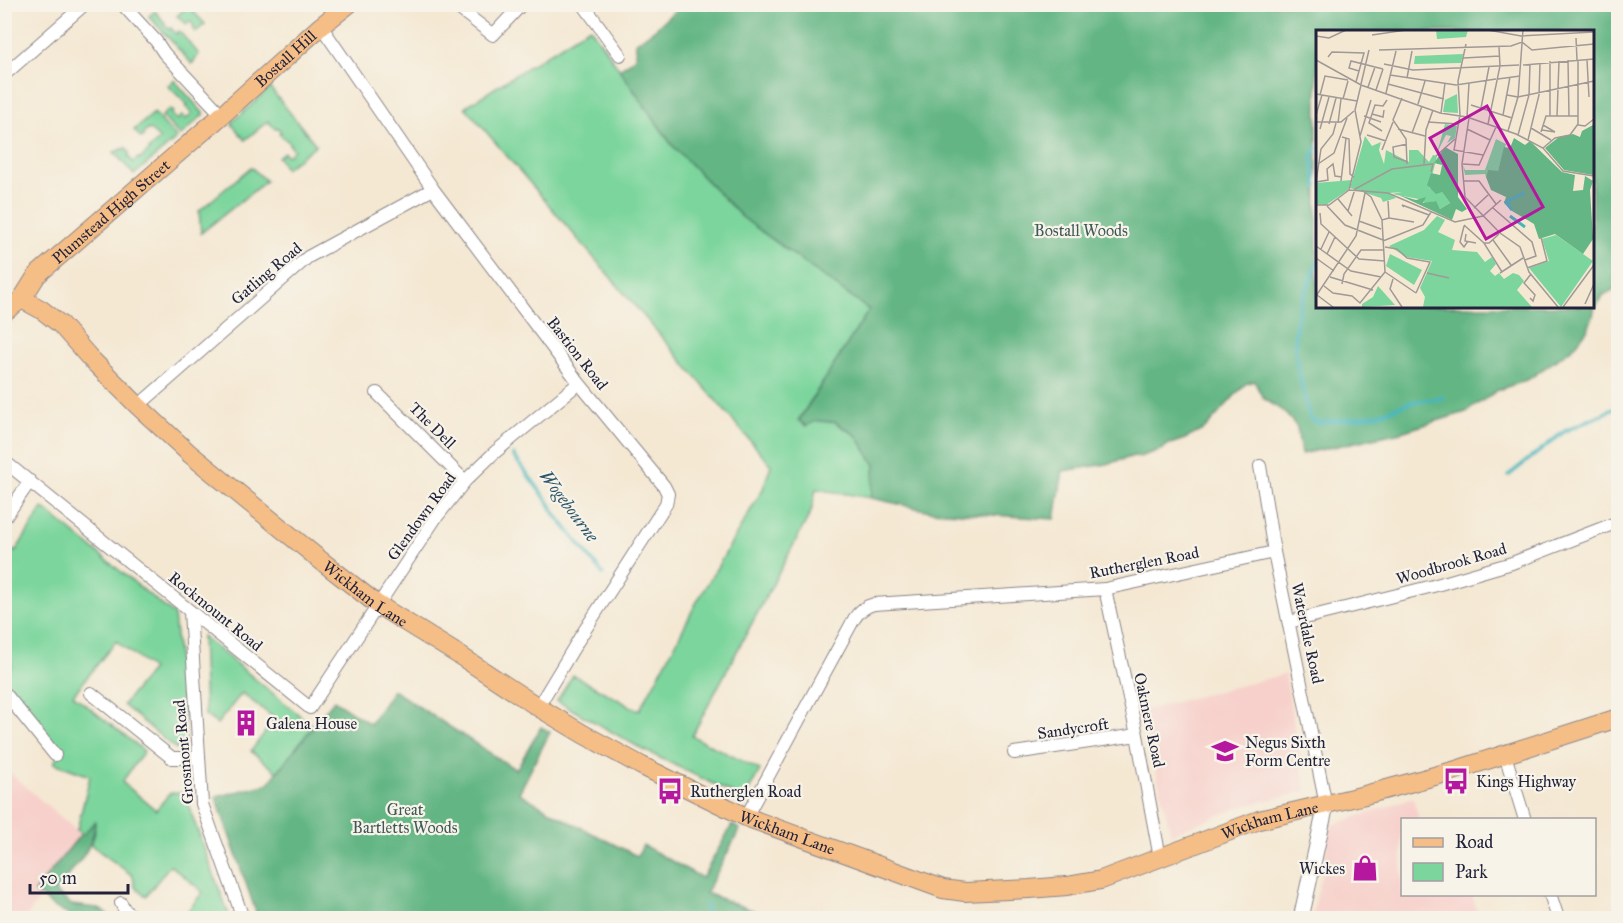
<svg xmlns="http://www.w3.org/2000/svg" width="1623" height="923" font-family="'IM FELL Great Primer',serif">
	<rect width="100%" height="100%" fill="#f7f3e8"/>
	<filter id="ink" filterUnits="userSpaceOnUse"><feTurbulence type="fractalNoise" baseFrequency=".0167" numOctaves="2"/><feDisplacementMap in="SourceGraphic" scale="12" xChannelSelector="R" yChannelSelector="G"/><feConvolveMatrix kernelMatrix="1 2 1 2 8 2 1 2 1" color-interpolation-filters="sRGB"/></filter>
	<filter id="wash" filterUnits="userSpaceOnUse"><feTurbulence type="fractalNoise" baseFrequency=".008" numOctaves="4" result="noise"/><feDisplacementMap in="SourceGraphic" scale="24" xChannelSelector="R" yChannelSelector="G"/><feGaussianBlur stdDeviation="1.35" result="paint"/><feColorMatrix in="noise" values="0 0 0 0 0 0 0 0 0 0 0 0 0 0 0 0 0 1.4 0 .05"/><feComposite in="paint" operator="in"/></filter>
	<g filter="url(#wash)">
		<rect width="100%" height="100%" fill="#f4e8d3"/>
		<!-- built -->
		<path fill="#f7d0cb" d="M1285,674L1306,791L1240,807L1171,834L1141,711Z
			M4,768L82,835L26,918H5Z
			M1413,798L1419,819L1402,820V894L1472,895L1479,918H1312L1332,825Z"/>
		<!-- green -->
		<path fill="#7bd59c" stroke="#4e7c6c" stroke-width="1.5" d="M188,6L205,24L196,32L193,28L194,26L190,21L187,24L177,16Z
			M155,11L165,23L164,24L169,29L171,28L176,34L179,31L199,54L192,64L149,16Z
			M590,27L672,145L742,217L869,310L799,419L806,425L816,421L835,422L856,435L876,465L871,498L816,489L811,512L692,736L760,770L744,799L644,750L557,701L573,675L639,711L674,647L695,605L763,489L771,465L465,107Z
			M174,80L204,114L180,136L162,116L170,109L173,112L171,114L177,120L182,116L186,119L192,114L186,107L188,105L168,86Z
			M270,88L316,145L285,169L278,157L284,152L287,156L294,150L289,144L290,143L279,134L281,132L278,128L275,129L268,121L245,140L231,123Z
			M154,113L177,138L134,175L114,152L126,148L130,154L128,156L133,162L138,158L140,159L149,151V149L160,139L149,129L143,134L144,136L141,138L134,130Z
			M251,167L266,181L201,233L199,211Z
			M43,508L174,615L186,740L183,747L180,749L175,748L123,705L152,669L116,641L73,695L144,751L122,782L156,810L170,793L187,792L190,810L230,918H182L203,892L170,865L146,896L135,887L133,876L91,845L95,833L94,823L83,836L77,830L90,776L54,763L60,751L5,681V677L12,665L9,657L5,656L4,546L15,552Z
			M202,636L313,726L277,772L251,751L275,719L242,693L217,724L205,715Z"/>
		<!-- forest -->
		<path fill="#64b684" stroke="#436c60" stroke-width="1.5" fill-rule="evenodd" d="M681,5H1618V287L1602,296L1594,310L1593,316L1588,329L1574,347L1529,379L1498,390L1466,412L1401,432L1301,454L1297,427L1284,412L1263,398L1254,381L1245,384L1205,429L1185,439L1167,445L1163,449L1139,457L1134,456L1107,464L1063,471L1055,519L930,511L871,498L875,465L856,435L835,422L816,421L806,426L799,420L869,310L742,217L672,145L619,69C631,62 640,58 635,43L654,30ZM1317,32H1592V306H1317Z
			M393,690L516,770L541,727L550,732L519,793L566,820L637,856L643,845L702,878L732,825L740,829L706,893L773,918H258L216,797L268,784L334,700L370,724Z
			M95,822C95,850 70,871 55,892L72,905L96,908L103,911L112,918H74L52,906L40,895L38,896L34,892L81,834L83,835Z"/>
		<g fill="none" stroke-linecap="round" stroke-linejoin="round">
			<!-- stream -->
			<path stroke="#46b6bd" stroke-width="4" d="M1317,148L1312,157L1317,187
				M1317,262C1313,277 1305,291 1300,306C1288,345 1301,381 1310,418L1318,423L1356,418L1379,414L1412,402L1443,398
				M513,455L549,503L555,514L603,574
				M1509,475L1565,431L1618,407
				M706,906C705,911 708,914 707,918"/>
		</g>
	</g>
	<g filter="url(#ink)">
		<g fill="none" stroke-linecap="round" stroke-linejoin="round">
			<!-- minor casing -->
			<g stroke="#8b8587" stroke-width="14">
				<path id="minor" d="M122,4L156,41L164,53L222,115
					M453,4L493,35L522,4
					M583,4L620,55
					M321,26L433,189L579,383L664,486L668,494L666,504L579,639L538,707
					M4,75L85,4
					M377,393L465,481
					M138,406L308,257L433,189
					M4,461L310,708L435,519L465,481L494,453L579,383
					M1260,466L1274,552L1326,805
					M4,519L30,481
					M1105,589L1137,735L1160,858
					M190,611L202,804L243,918
					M1289,622L1433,586L1512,563L1618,522
					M4,692L55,755
					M91,693L172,758H198
					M1014,753L1137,735
					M1505,755L1525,820
					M746,817L854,619C859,611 866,606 874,604L1105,589L1274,552
					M1550,894L1558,918
					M121,903C125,913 130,915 140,918"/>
			</g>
			<!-- tertiary casing -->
			<g stroke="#8b8587" stroke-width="17">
				<path id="tertiary" d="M1301,918L1326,805"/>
			</g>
			<!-- primary casing -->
			<g stroke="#8b8587" stroke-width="20">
				<g id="primary">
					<path id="s1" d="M22,299L42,310L61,325L89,357L138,406L190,454L319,559L378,605L459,655L538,707L583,734L642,766L746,817L943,889L965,892L1029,889L1067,886L1101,880L1259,820L1365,795L1453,771L1618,718"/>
					<path id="s2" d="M4,312L22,299L37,275L221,116L321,26L349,4"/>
				</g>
			</g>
			<!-- minor -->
			<use href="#minor" stroke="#fff" stroke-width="12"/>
			<!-- tertiary -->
			<use href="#tertiary" stroke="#fff" stroke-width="15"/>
			<!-- primary -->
			<use href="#primary" stroke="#f6be87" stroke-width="18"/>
		</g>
	</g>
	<!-- icons -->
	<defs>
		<g id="building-bare" transform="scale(2.07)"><path d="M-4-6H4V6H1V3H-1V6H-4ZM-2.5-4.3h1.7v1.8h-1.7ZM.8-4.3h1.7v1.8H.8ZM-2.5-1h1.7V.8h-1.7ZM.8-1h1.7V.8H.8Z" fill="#b5179e" stroke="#f7f3e8" stroke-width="2.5" paint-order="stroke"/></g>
		<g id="school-bare" transform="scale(2.07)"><path d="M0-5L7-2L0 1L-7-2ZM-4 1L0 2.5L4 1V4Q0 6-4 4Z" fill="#b5179e" stroke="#f7f3e8" stroke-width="2.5" paint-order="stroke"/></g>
		<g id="bus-bare" transform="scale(2.07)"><path d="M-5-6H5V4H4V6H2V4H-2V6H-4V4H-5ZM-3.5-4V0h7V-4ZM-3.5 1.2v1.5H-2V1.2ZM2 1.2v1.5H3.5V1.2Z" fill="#b5179e" stroke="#f7f3e8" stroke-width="2.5" paint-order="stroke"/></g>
		<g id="shop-bare" transform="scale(2.07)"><path d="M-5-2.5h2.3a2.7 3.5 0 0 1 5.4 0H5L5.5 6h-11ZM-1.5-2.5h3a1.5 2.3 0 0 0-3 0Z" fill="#b5179e" stroke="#f7f3e8" stroke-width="2.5" paint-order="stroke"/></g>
	</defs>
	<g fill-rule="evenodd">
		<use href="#building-bare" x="246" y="723"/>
		<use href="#school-bare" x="1225" y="751"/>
		<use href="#bus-bare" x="1456" y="781"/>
		<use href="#bus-bare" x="670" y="791"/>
		<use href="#shop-bare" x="1365" y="868"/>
	</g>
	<g text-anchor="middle" stroke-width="4.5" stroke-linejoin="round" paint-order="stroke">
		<!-- street labels -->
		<g font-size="16" fill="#22223b" stroke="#f7f3e8">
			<text dy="6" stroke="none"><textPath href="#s2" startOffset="380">Bostall Hill</textPath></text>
			<text dy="6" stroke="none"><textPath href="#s2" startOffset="148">Plumstead High Street</textPath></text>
			<text transform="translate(266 273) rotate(-40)" y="6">Gatling Road</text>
			<text transform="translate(578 353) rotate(52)" y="6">Bastion Road</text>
			<text transform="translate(433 425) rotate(45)" y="6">The Dell</text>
			<text transform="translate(421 516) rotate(-54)" y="6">Glendown Road</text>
			<text transform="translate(1144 562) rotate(-11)" y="6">Rutherglen Road</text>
			<text transform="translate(1451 563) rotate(-16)" y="6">Woodbrook Road</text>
			<text dy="6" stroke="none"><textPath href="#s1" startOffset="454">Wickham Lane</textPath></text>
			<text transform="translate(216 611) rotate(39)" y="6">Rockmount Road</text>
			<text transform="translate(1308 633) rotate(78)" y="6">Waterdale Road</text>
			<text transform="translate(1150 720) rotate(78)" y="6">Oakmere Road</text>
			<text transform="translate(1073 728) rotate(-8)" y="6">Sandycroft</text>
			<text transform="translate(183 752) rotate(-95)" y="6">Grosmont Road</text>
			<text dy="6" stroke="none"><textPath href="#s1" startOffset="1444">Wickham Lane</textPath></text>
			<text dy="6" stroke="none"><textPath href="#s1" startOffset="940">Wickham Lane</textPath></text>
		</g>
		<!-- park labels -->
		<g font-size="16" fill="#3d5858" stroke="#f7f3e8">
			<text x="1081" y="236">Bostall Woods</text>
			<text x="405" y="815">Great<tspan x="405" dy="18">Bartletts Woods</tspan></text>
		</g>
		<!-- poi labels -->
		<g font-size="16" fill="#22223b" stroke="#f7f3e8" text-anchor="start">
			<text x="266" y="729">Galena House</text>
			<text x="1245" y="748">Negus Sixth<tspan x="1245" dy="18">Form Centre</tspan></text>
			<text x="1476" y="787">Kings Highway</text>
			<text x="690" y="797">Rutherglen Road</text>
			<text x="1345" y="874" text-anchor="end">Wickes</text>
		</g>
		<!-- water labels -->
		<g font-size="18" font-style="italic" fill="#2f5668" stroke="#f7f3e8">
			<text transform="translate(569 506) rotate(53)" y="6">Wogebourne</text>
		</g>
	</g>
	<!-- overview -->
	<g transform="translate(1316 30)">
		<rect width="278" height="278" fill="#f4e8d3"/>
		<path d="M120,0H152L150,7L121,9ZM147,24L145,33L98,34L99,26ZM141,64L142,83L127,82L129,70ZM129,94L141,96L139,108L131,113L135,106L130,105L121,123ZM49,106L56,116L65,112L63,120L68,134L70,120L93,132V120H102L113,132L117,125L121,126L113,158L126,162L134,173L124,179L119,171L108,174V170L76,164L86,162L73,163L80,168L67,172L65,168L34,158ZM180,109L190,114L182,141H172L170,147L169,144L149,145L147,135L149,140H169ZM36,150L32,160L10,175L0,174V153ZM121,186L129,190L122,202L139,210L136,220L161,222L169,232L176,227L180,234L174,241L179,246L183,243L188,249L197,243L203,245L208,251L201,260L216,277H102H107L109,267L104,258L116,231L90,227L73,216L108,200ZM240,205L277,231L245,277L213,238L233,231L226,209ZM74,224L106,240L98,255L70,236ZM62,256L79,275L46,277V274L57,267Z" fill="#7bd59c"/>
		<path d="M277,95V145L248,140L229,118L243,107L257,104L264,107L266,101ZM198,108L209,115L214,111L246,142L259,145L257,161L267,160L269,146L277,151L274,160L277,209L267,224L239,204L223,209L218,194L196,181L188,173L190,167L175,160L170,147L172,140L182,141L188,117L194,118ZM129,117L142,124V167L151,179L146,182L140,179L136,190L83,165L100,170L110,167L107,173L120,171L124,179L134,173L126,162L120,164L111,155L115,143L124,145L126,135L118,133Z" fill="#64b684"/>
		<path fill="none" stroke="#46b6bd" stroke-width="3" d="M196,180L190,172L208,163M194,186L209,197"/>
		<path fill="none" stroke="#a09996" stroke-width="1.5" d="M172,0L205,6L278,2M56,5L90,0M0,6L13,8L30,0M260,8L261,30M150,14L142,51L144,85L138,120L167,125M63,20L195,16L206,12L216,20L278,14M12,27L16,22L48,23L40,52M147,28L184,26M0,30L45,55L124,83L151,87L200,104L227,118L247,141L278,146M252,30L253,86M271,30L273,67M234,31V86M68,34L97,40L203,35M207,35L278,29M43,41L33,38L35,31L67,39M74,45L140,55L180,49M91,48L96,21M182,49L204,46M45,54L53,20M72,54L128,69M52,57L59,37M60,60L67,39M70,63L80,21M0,64L41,71M4,65L9,46L32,50M191,65L202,67L207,0M86,68L77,90L90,109L91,134M27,69L32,51M102,74L109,51M155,75L196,88M165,78L173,37M125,83L129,53M56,84L67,87L68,80M0,85L6,65M187,85L194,47M48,86L65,92M241,86L243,31M151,87L153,53M153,88L146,134L149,167L184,203L204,217L213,242L242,277M0,92H25L38,81M112,92L142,94M22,93L25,69M13,94L20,68M172,94L184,36L183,17M262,95L269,96L278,89M215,98L235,110M4,99L13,67M82,99L109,106M151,99L174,110M226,100L239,102L227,95M66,101L53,93L59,75L67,76L71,70M192,101L202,67L278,51M225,102L230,86H262M96,103L106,76M51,105L70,111M202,105L213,65L214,34M44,106L55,70M26,107L33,109L34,144L38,147M212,110L223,65L224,33M91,114L77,117L78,127L92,132M227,118L239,108L254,105L262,94V30M66,120L77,92M120,126L139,109M2,134L18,123L31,88M108,134L110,100L117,80M147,134L163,135L180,97M25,151L30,108M148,151H163L180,174M0,152L5,119L17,104L20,93M0,152L12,150L11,139L17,134L19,146L26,147M33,160L72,163L139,192L167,186L185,170M33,160L45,112L39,80L45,55M22,169L36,186M0,175H13L33,160M11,176L29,195L67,210M88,177L86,175L113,185M158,178L172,165M177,178L216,212L220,226L209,230M32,181L39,159L76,139L117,134L115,142M4,183L5,194L43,229L69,231M73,188L98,192M66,190L73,188L72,171M43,191L65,199M148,195L168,213L186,242M148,196L144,212L148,217L152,211M150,204L149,211L160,213M177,210L195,235M67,211L107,195L115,182M168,213H173L183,204M0,216L35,241L65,247M69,217L81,219L91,228L114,232L100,263M5,219L13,202M11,224L19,207M0,228L18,241M211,238L231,231L225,207M69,242L100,263M111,243L133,248M184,243L207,228M14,247L57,260M77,249L74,259L86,277M26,254L28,244L45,220H68M8,256L17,263L36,266L44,273L69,242L66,190L55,167L46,160M1,265L17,277M0,266L40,206L49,163M214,268L217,271L219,265L208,253L215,244M269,274L278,254M247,277L278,235"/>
		<path fill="#b5179e" fill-opacity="0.15" stroke="#b5179e" stroke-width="3" d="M171,76L227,177L170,209L114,108Z"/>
		<rect width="278" height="278" fill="none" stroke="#22223b" stroke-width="3"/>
	</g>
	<!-- margin -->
	<rect width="1623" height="923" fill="none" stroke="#f7f3e8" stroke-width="24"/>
	<!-- legend -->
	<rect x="1401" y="818" width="195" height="78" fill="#f7f3e8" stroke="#a29fa3" stroke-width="1.5"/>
	<rect x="1413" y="838" width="30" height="9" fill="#f6be87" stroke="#a29fa3" stroke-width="1.5"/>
	<text x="1455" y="848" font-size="18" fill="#22223b">Road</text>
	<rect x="1413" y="863" width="30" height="18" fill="#7bd59c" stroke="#a29fa3" stroke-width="1.5"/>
	<text x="1455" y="878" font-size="18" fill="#22223b">Park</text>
	<!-- scale -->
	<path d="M30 884v9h98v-9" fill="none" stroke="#22223b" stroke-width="3"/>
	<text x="39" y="884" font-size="18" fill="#22223b" stroke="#f7f3e8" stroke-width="4.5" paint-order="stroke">50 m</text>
</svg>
